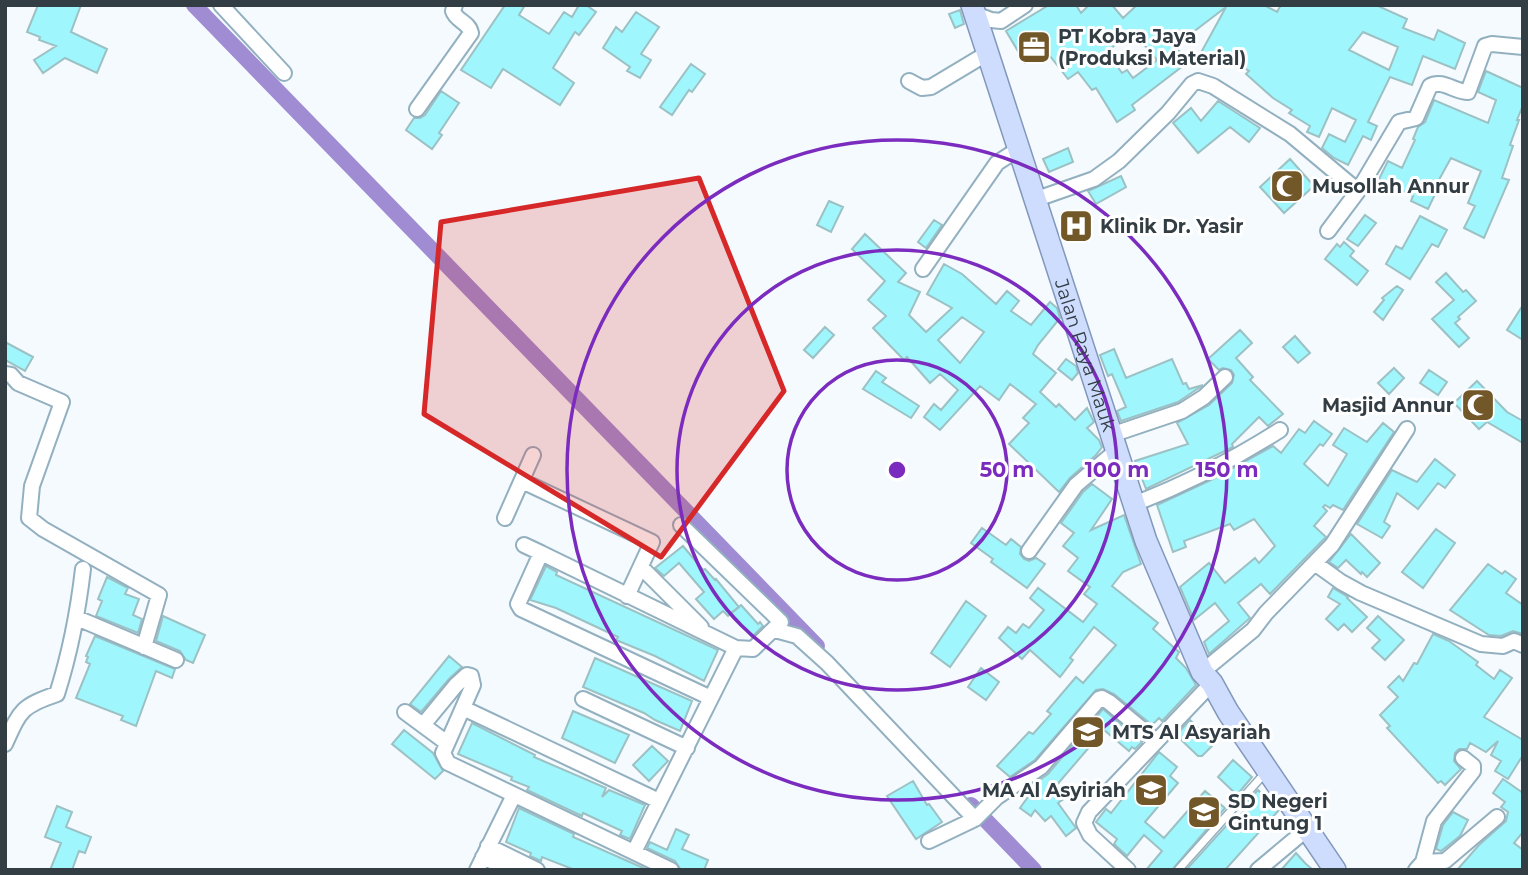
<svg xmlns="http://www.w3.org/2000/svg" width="1528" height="875" font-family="Montserrat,sans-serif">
	<rect width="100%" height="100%" fill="#f4fafd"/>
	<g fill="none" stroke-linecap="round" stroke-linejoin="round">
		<!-- canal -->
		<path stroke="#9f8cd3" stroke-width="16" d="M194,5L817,646
			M971,805L1034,870"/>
	</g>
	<!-- building -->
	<path fill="#a0f6fd" stroke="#9cc1c4" stroke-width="2" fill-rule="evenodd" d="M38,5H81L71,32L107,49L97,73L65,58L43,73L34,60L56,46L39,40L40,37L27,32Z
		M505,5H525L519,15L549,34L564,12L572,17L579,5H586L596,12L579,35L575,32L553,68L574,83L560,105L503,69L491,88L461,70Z
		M1049,5H1076L1081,13L1089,5H1112L1123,18L1137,5H1264L1277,12L1281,5H1376L1407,19L1403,28L1434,40L1438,30L1465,43L1455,69L1423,56L1412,85L1390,77L1368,122L1377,126L1371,140L1363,136L1348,165L1334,158L1322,148L1329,134L1345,142L1356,120L1332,108L1319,137L1307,132L1310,126L1289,113L1292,110L1273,98L1246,74L1249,71L1219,53L1212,66L1198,58L1226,7L1175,46L1188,62L1132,105L1135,110L1117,122L1096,88L1092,90L1078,72L1068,79L1046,51L1025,63L1006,31ZM1132,30L1157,60L1133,78L1127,70L1122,73L1107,52ZM1363,32L1398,47L1389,70L1349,50Z
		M960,10L964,24L955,28L949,14Z
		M636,12L659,27L641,54L651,60L640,78L627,71L630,67L603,48L616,27L622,32Z
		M691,64L705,74L692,92L689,90L672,115L660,107Z
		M1486,71L1523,88V105L1517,120H1519L1510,145L1513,146L1502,178L1509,180L1484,238L1464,228L1475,206L1468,203L1481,171L1451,158L1435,187L1438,188L1428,209L1411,201L1413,196L1379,179L1388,161L1402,168L1415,140L1413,139L1418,127L1425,122L1434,100L1488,123L1496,100L1478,92Z
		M441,91L459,103L439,133L442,135L432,149L406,130L414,118H420L425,115Z
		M1218,101L1260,128L1249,142L1230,127L1198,153L1173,123L1191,108L1201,121Z
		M1068,148L1073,162L1049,172L1043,159Z
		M1290,159L1314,186L1284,213L1260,187Z
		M1121,176L1126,187L1096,204L1088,191Z
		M829,201L843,207L831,232L817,225Z
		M1082,215L1086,234L1071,237L1067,218Z
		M1365,215L1376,223L1358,246L1347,239Z
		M1420,216L1447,230L1438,247L1432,244L1410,279L1386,264L1396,246L1402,249Z
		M934,220L942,225L926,248L918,242Z
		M865,234L906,273L898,282L920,292L909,315L926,332L952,308L927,294L944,264L962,274L996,304L1007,291L1019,301L1011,311L1031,325L1050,302L1057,308L1060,318L1038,345L1033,354L1056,373L1040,392L1056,407L1059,404L1075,420L1087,408L1094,422L1087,428L1099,440L1102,447L1096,455L1070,478L1059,492L1009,444L1029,423L1023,418L1036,404L1010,384L999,400L980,386L940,430L924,417L934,404L941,410L958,390L940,374L930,383L907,357L904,360L873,328L886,316L868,300L885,281L852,249ZM962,317L984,332L960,363L938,340Z
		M1344,242L1354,251L1350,256L1368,271L1357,285L1325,259L1337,244L1340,247Z
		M1446,273L1463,292L1466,290L1476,301L1458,317L1460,319L1455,323L1469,338L1459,347L1432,319L1454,300L1436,282Z
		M1397,286L1403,290L1383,320L1374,312L1384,300L1382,298Z
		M1523,305V340L1507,330Z
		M825,327L834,335L813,358L804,350Z
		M1240,330L1252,343L1236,358L1253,377L1250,380L1283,414L1268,426L1259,417L1232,444L1233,447L1146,489L1135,461L1188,444L1177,423L1209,405L1232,383L1234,375L1231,370L1223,368L1219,370L1208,359Z
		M1295,336L1310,353L1298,363L1283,347Z
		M5,342L33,357L25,371L5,360Z
		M1114,349L1126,378L1172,359L1183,384L1186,383L1189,389L1203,385L1178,402L1121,421L1117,411L1126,407L1112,374L1108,376L1100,355Z
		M1066,359L1076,366L1078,373L1072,380L1058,369Z
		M1394,368L1404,378L1389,394L1378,383Z
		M1429,370L1447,382L1438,395L1420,383Z
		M876,371L886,378L882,382L919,406L911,418L863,389Z
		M1477,381L1507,412L1523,421V443L1487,422L1479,429L1454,403Z
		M1314,421L1332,434L1323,446L1320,444L1304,464L1328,486L1347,454L1333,445L1344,428L1367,442L1383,423L1394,432L1343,510L1333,505L1330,508L1325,505L1323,507L1327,511L1314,526L1326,537L1324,539L1270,594L1261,584L1238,603L1250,618L1209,654L1204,642L1229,621L1215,603L1194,620L1180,587L1209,563L1225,583L1255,558L1259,563L1275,546L1254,519L1234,530L1230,524L1184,541L1186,547L1173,552L1157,505L1213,479L1273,446L1281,453L1299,429L1305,433Z
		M1435,459L1455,475L1445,488L1438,483L1418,509L1397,493L1384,522L1390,526L1382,538L1357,524L1392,470L1417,482Z
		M1092,484L1112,499L1091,530L1124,515L1141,564L1123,572L1112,586L1158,623L1153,629L1179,652L1176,658L1186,668L1196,685L1162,721L1159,718L1152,725L1114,694L1103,689L1096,690L1035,760L1010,777L997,766L1029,732L1033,734L1051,714L1047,711L1076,677L1083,683L1116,645L1094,627L1070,658L1073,660L1060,677L1030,650L1022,659L999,638L1008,627L1016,633L1023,624L1029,628L1044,610L1030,598L1038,588L1083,622L1097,604L1084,594L1090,587L1068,571L1078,558L1063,546L1074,533L1061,523L1083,492Z
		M982,528L1006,545L1011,539L1021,547L1020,554L1024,559L1029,561L1036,558L1045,564L1027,588L991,562L993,559L971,543Z
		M1436,529L1455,543L1423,588L1402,572Z
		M1351,534L1380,563L1367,577L1362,572L1361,574L1346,560L1338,568L1329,562Z
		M683,546L703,570L705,569L715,580L716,579L739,607L728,616L723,611L714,619L696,599L704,592L679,563L664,576L655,568Z
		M1488,564L1502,574L1505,571L1516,579L1506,593L1523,605V634L1513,631L1501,636L1489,635L1450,610Z
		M546,566L557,572L556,575L718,650L704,681L655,656L616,640L618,637L556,608L530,600Z
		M107,577L128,588L125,594L139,599L133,615L142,619L138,633L96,616L102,601L98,599Z
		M1333,588L1348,597L1347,598L1367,617L1352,632L1344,624L1338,630L1326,619L1340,604L1328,597Z
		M966,601L986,616L950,667L931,653Z
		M741,605L758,624L760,622L763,626L752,637L731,613Z
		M163,616L205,635L193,663L186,660L180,651L156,641Z
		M1378,616L1404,640L1385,660L1372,648L1380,640L1367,628Z
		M1433,634L1449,641L1478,662L1476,665L1494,679L1500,670L1512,678L1484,717L1523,740V755L1508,779L1495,771L1501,761L1491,755L1498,741L1486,752L1470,743L1467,749H1459L1455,753L1454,761L1461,769L1445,785L1441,781L1438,783L1387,728L1390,726L1380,715L1398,697L1388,687L1399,676L1403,681L1414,663L1417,664Z
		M95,636L175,669L172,678L156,671L136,726L121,720L123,716L76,698L90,664L86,662L88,657L86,656Z
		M449,656L462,667L449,679L421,712L410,704Z
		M595,658L692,701L680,731L655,720L644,713L583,687Z
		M981,668L999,682L986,700L968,687Z
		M1103,709L1142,742L1135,749L1132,747L1129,751L1104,730L1055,787L1065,798L1058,803L1076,828L1066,836L1051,816L1045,821L1035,810L1031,816L1020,808L1030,794L1025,790L1048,774Z
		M573,711L629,735L615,763L562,738Z
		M1190,720L1214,744L1202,756H1198L1176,735Z
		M472,723L535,755L534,757L606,788L602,797L609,790L645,805L630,839L620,835L622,831L583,813L582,816L527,790L529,787L511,780L512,777L458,754Z
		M404,730L433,753L443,771L435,779L392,744Z
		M652,746L668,761L649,781L633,765Z
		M1159,752L1177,767L1170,776L1178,783L1145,822L1164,838L1205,791L1225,808L1172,870H1146L1162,851L1144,835L1127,856L1114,844L1117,839L1096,822L1106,809L1111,813Z
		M1233,760L1252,777L1237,795L1218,777Z
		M1503,779L1523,793V832L1514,843L1523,850V870H1457L1479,845L1506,821L1508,812L1501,807L1505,802L1493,793Z
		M913,781L927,805L929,804L942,822L916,839L887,796Z
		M1258,790L1279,810L1225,870H1186L1235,816L1238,818L1249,806L1246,803Z
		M57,806L72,812L66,827L91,837L85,853L79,851L72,870H50L61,843L45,837Z
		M519,808L574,834L573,837L648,870H575L542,857L541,861L530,856L531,853L506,842Z
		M1453,812L1468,820L1460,836L1441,851L1436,849L1443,825Z
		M676,829L689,835L682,849L708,860L704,870H681L675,861L647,848L650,842L667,850Z
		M1296,853L1305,863L1313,870H1281Z"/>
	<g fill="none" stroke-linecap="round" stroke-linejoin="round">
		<!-- service casing -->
		<g stroke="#93b0c0" stroke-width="10">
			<path id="service" d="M1178,870L1265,773"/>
		</g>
		<!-- minor casing -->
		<g stroke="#93b0c0" stroke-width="18">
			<path id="minor" d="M221,5L284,73
				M975,14L991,20L1001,21L1025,5
				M909,81L922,88L931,87L986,54
				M417,109L471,33C469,22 456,21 453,11L455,5
				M1034,200L1094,179L1119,161L1168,113L1192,84L1198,81L1213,86L1290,134L1358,191
				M1328,231L1358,191L1399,122L1416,118L1430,86C1442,79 1455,92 1468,92L1485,46L1492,44L1523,47
				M923,269L997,163L1017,150
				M5,374L11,375L18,383L62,402L32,486L29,518L43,529L159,595L144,647
				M1111,435L1182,411L1204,397L1225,377
				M522,481L652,542L627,596
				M1134,504C1186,484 1233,460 1280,430
				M505,518L533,455
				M524,545L541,553
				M1029,551L1076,485L1116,451
				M1316,564L1341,582L1361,593L1481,644L1503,646L1514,641L1523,645
				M641,567L701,627
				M77,618L176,660
				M775,630L797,636L827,663L975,819
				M1202,672L1253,630L1266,613L1332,545L1407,429
				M711,698L521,609L518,604L541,553L736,648
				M583,699L687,748
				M463,708L659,801
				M405,712L447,743
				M423,725L456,685L467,675L471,676L473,685L443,753L448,763L671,870
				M5,744C20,711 21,706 57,694C70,653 78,612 83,569
				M929,841L975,819L997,797L1041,767L1099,699L1102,698L1109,702L1156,741
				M488,846L537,870
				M634,852L736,648L753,649L781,622L681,525
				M483,857L510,870
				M1423,862L1434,821L1473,771V766L1463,758
				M477,870L514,795
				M1128,870L1090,835L1084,823L1089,812L1212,683
				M1258,870L1307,829
				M1416,870L1423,862L1445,861L1497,817"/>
		</g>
		<!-- primary casing -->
		<g stroke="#8297bc" stroke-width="24">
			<g id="primary">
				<path id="s1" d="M972,5L1146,541L1202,672L1212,683L1228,712L1335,870"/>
			</g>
		</g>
		<!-- service -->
		<use href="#service" stroke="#fff" stroke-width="7"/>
		<!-- minor -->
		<use href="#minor" stroke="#fff" stroke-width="14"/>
		<!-- primary -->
		<use href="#primary" stroke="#ceddfd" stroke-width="21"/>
	</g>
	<!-- marked area -->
	<path fill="#d62828" fill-opacity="0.2" stroke="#d62828" stroke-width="5" stroke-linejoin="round" d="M699,178L784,391L661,557L424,414L441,222Z"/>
	<!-- distance rings -->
	<g fill="none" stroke="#7b2cbf" stroke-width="3.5">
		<circle cx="897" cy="470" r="110"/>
		<circle cx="897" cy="470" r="220"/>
		<circle cx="897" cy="470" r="330"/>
	</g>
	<!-- icons -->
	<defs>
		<g id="office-square" transform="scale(1.75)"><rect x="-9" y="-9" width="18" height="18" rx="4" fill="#725729" stroke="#fff"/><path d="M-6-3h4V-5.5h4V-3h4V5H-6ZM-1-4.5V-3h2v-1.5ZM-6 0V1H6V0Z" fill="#fff"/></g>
		<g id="mosque-square" transform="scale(1.75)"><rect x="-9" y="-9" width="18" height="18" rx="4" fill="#725729" stroke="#fff"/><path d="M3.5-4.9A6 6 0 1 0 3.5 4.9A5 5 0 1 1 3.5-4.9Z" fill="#fff"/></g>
		<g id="hospital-square" transform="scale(1.75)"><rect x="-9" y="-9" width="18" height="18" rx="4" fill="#725729" stroke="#fff"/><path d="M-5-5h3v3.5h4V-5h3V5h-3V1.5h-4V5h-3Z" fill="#fff"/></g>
		<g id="school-square" transform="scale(1.75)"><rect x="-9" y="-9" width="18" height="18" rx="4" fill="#725729" stroke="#fff"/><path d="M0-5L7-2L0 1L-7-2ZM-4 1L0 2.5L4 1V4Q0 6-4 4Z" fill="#fff"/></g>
	</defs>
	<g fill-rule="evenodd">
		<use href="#office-square" x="1034" y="47"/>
		<use href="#mosque-square" x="1287" y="186"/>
		<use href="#hospital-square" x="1076" y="226"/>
		<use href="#mosque-square" x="1478" y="405"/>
		<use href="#school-square" x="1088" y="732"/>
		<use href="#school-square" x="1151" y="790"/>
		<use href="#school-square" x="1204" y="812"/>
	</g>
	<g text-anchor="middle" stroke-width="6" stroke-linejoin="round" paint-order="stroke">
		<!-- poi labels -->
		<g font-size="19" font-weight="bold" fill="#323d44" stroke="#fff" text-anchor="start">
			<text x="1058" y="43">PT Kobra Jaya<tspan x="1058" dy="22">(Produksi Material)</tspan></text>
			<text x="1312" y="193">Musollah Annur</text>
			<text x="1100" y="233">Klinik Dr. Yasir</text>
			<text x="1454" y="412" text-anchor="end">Masjid Annur</text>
			<text x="1112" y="739">MTS Al Asyariah</text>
			<text x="1126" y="797" text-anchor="end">MA Al Asyiriah</text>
			<text x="1228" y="808">SD Negeri<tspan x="1228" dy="22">Gintung 1</tspan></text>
		</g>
		<!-- street labels -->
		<g font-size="19" fill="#323d44" stroke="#fff">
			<text dy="7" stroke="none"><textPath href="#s1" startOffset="368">Jalan Raya Mauk</textPath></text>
		</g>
	</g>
	<circle cx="897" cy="470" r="10" fill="#7b2cbf" stroke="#fff" stroke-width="3.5"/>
	<g font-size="21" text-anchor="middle" font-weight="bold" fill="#7b2cbf" stroke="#fff" stroke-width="6" stroke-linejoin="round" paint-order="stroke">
		<text x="1007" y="477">50 m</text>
		<text x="1117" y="477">100 m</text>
		<text x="1227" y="477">150 m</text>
	</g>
	<!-- border -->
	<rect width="1528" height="875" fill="none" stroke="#323d44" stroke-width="14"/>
</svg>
